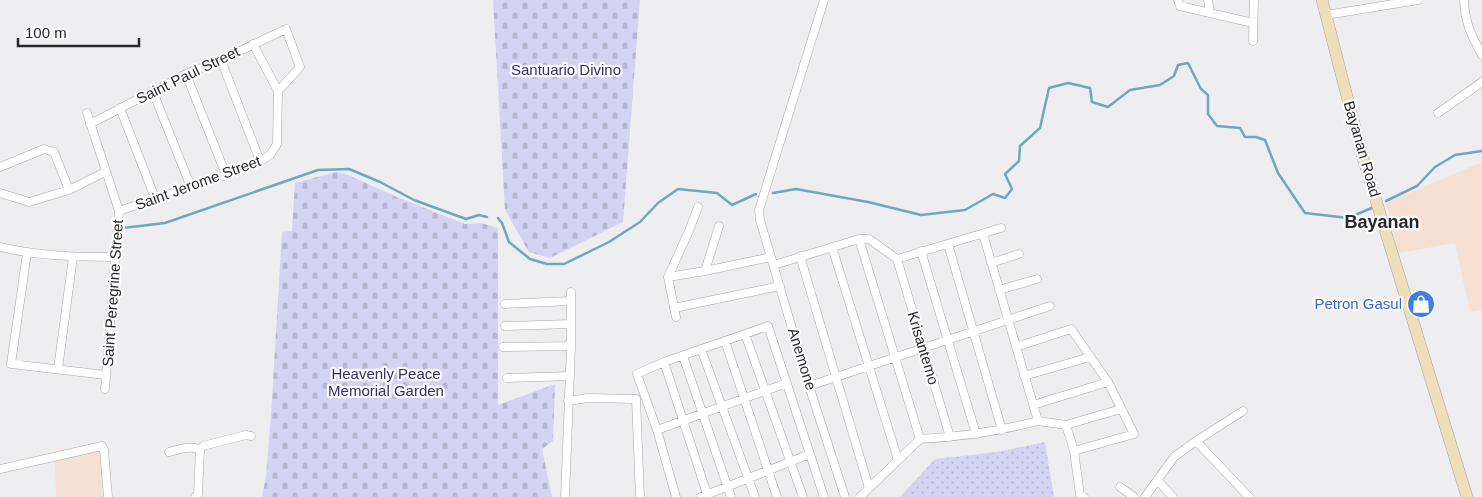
<svg xmlns="http://www.w3.org/2000/svg" width="1482" height="497" font-family="Helvetica,sans-serif">
	<defs>
		<pattern id="grass-dots" width="8" height="8" patternUnits="userSpaceOnUse" patternTransform="scale(1.25)"><rect width="8" height="8" fill="#d5d3f3"/><path d="M2 2h.1M6 6h.1" fill="none" stroke="#b7b5d0" stroke-width="1.8" stroke-linecap="round"/></pattern>
		<pattern id="cemetery-stones" width="16" height="16" patternUnits="userSpaceOnUse" patternTransform="scale(1.25)"><rect width="16" height="16" fill="#d5d3f3"/><path d="M2 7V4a2 2 0 0 1 4 0v3zM10 15v-3a2 2 0 0 1 4 0v3z" fill="#b7b5d0"/></pattern>
	</defs>
	<rect width="100%" height="100%" fill="#eeeef1"/>
	<!-- education -->
	<path fill="#f5e0d2" d="M1482,162V310L1470,312L1455,243L1399,253L1386,203Z
		M100,450L103,497H56L55,459Z"/>
	<!-- grass -->
	<path fill="url(#grass-dots)" d="M1045,442L1054,497H900L935,459L997,452Z"/>
	<!-- cemetery -->
	<path fill="url(#cemetery-stones)" d="M493,0H640L623,222L550,258L529,252L505,210Z
		M336,172L348,175L397,197L465,224L481,223L498,228V405L555,384L553,441L542,449L552,497H262L266,476L271,415L282,232L292,231L295,183Z"/>
	<g fill="none" stroke-linecap="round" stroke-linejoin="round">
		<!-- stream -->
		<path stroke="#6ca9c0" stroke-width="2.5" d="M773,193L796,189L868,202L921,215L965,210L993,194L1005,198L1012,189L1005,174L1019,161L1020,146L1040,128L1049,88L1068,83L1090,88L1092,102L1108,107L1130,90L1160,85L1174,76L1178,65L1188,63L1201,89L1208,95V114L1217,126L1240,128L1245,137H1256L1265,140L1278,173L1305,213L1348,218L1374,207
			M1386,201L1417,186L1435,167L1455,155L1482,151
			M498,218L502,223L509,242L530,259L547,264H564L609,242L640,222L658,203L678,189L717,193L732,205L756,194
			M123,228L165,223L318,170L349,169L380,182L414,200L466,219L479,215L487,217"/>
		<!-- minor casing -->
		<g stroke="#a6a6a9" stroke-width="9">
			<path id="minor" d="M824,0L759,210L760,220L809,386L845,497
				M1178,0L1180,6L1253,23
				M1208,0L1210,13
				M1464,0C1465,23 1471,35 1482,55
				M1326,15L1418,0
				M1253,41L1254,0
				M221,60L260,161
				M186,74L226,175
				M153,92L191,187
				M120,108L155,198
				M87,113L119,211L105,389
				M1438,113L1482,82
				M90,124L186,74L221,60L286,29L300,67L278,91
				M0,167L44,149L54,152L69,190
				M0,193L29,202L69,190L105,172
				M119,211L226,175L260,161L270,155L277,144L278,91L253,44
				M983,234L1038,421L1066,425L1074,451L1080,495L1084,497
				M859,239L920,439
				M948,244L1002,430
				M0,247C38,256 76,257 116,257
				M832,247L898,460
				M921,251L976,434
				M27,253L11,364L106,375
				M800,256L869,488
				M897,259L950,437
				M991,263L1019,254
				M774,265L859,239H869L897,259L1001,228
				M705,271L719,226
				M668,277L705,271L771,257
				M999,290L1037,279
				M505,304L571,301
				M674,308L780,286
				M676,317L668,277L689,231L698,207
				M505,326L571,324
				M745,334L803,497
				M725,341L777,497
				M503,347L571,346
				M1016,347L1071,329L1108,382L1134,434L1074,451
				M701,349L755,497
				M683,356L731,497
				M664,362L708,497
				M58,369L73,257
				M1024,376L1090,357
				M507,378L570,376
				M809,386L1050,306
				M568,401L588,398L636,399L640,497
				M1033,405L1108,382
				M1066,425L1121,409
				M657,430L787,383
				M1196,441L1249,497
				M169,452C180,449 189,446 200,449
				M0,469L102,446L104,450L108,497
				M1157,480L1173,497
				M1120,487L1134,497
				M195,497L198,494L200,449L203,446L246,435L251,436
				M565,497L571,346V292
				M676,497L657,430L637,374L664,362L768,326L824,497
				M701,497L810,454
				M860,497L920,439C960,437 999,431 1038,421
				M1145,497L1174,457L1196,441L1243,411"/>
		</g>
		<!-- secondary casing -->
		<g stroke="#a6a6a9" stroke-width="12">
			<path id="secondary" d="M1322,0L1363,158L1467,497"/>
		</g>
		<!-- minor -->
		<use href="#minor" stroke="#fff" stroke-width="8"/>
		<!-- secondary -->
		<use href="#secondary" stroke="#eedeba" stroke-width="11"/>
	</g>
	<!-- icons -->
	<defs>
		<g id="shop-disc" transform="scale(1.4375)"><circle r="9.5" fill="#3f7fe0" stroke="#fcfcfe"/><path d="M-5-2.5h2.3a2.7 3.5 0 0 1 5.4 0H5L5.5 6h-11ZM-1.5-2.5h3a1.5 2.3 0 0 0-3 0Z" fill="#fff"/></g>
	</defs>
	<g fill-rule="evenodd">
		<use href="#shop-disc" x="1421" y="304"/>
	</g>
	<g text-anchor="middle" stroke-width="4.5" stroke-linejoin="round" paint-order="stroke">
		<!-- park labels -->
		<g font-size="15" fill="#392e6b" stroke="#fcfcfe">
			<text x="566" y="75">Santuario Divino</text>
			<text x="386" y="379">Heavenly Peace<tspan x="386" dy="17">Memorial Garden</tspan></text>
		</g>
		<!-- street labels -->
		<g font-size="15" fill="#282829" stroke="#fcfcfe">
			<text transform="translate(188 75) rotate(-26)" y="5">Saint Paul Street</text>
			<text transform="translate(1362 149) rotate(74)" y="5">Bayanan Road</text>
			<text transform="translate(198 183) rotate(-20)" y="5">Saint Jerome Street</text>
			<text transform="translate(113 293) rotate(-86)" y="5">Saint Peregrine Street</text>
			<text transform="translate(923 348) rotate(73)" y="5">Krisantemo</text>
			<text transform="translate(802 359) rotate(73)" y="5">Anemone</text>
		</g>
		<!-- shop labels -->
		<g font-size="15" fill="#366cbe" stroke="#fcfcfe" text-anchor="end">
			<text x="1402" y="309">Petron Gasul</text>
		</g>
		<!-- quarter labels -->
		<g font-size="18" font-weight="bold" fill="#282829" stroke="#fcfcfe">
			<text x="1382" y="228">Bayanan</text>
		</g>
	</g>
	<!-- scale -->
	<path d="M18 38v8h121v-8" fill="none" stroke="#282829" stroke-width="2.5"/>
	<text x="25" y="38" font-size="15" fill="#282829" stroke="#fcfcfe" stroke-width="4" paint-order="stroke">100 m</text>
</svg>
